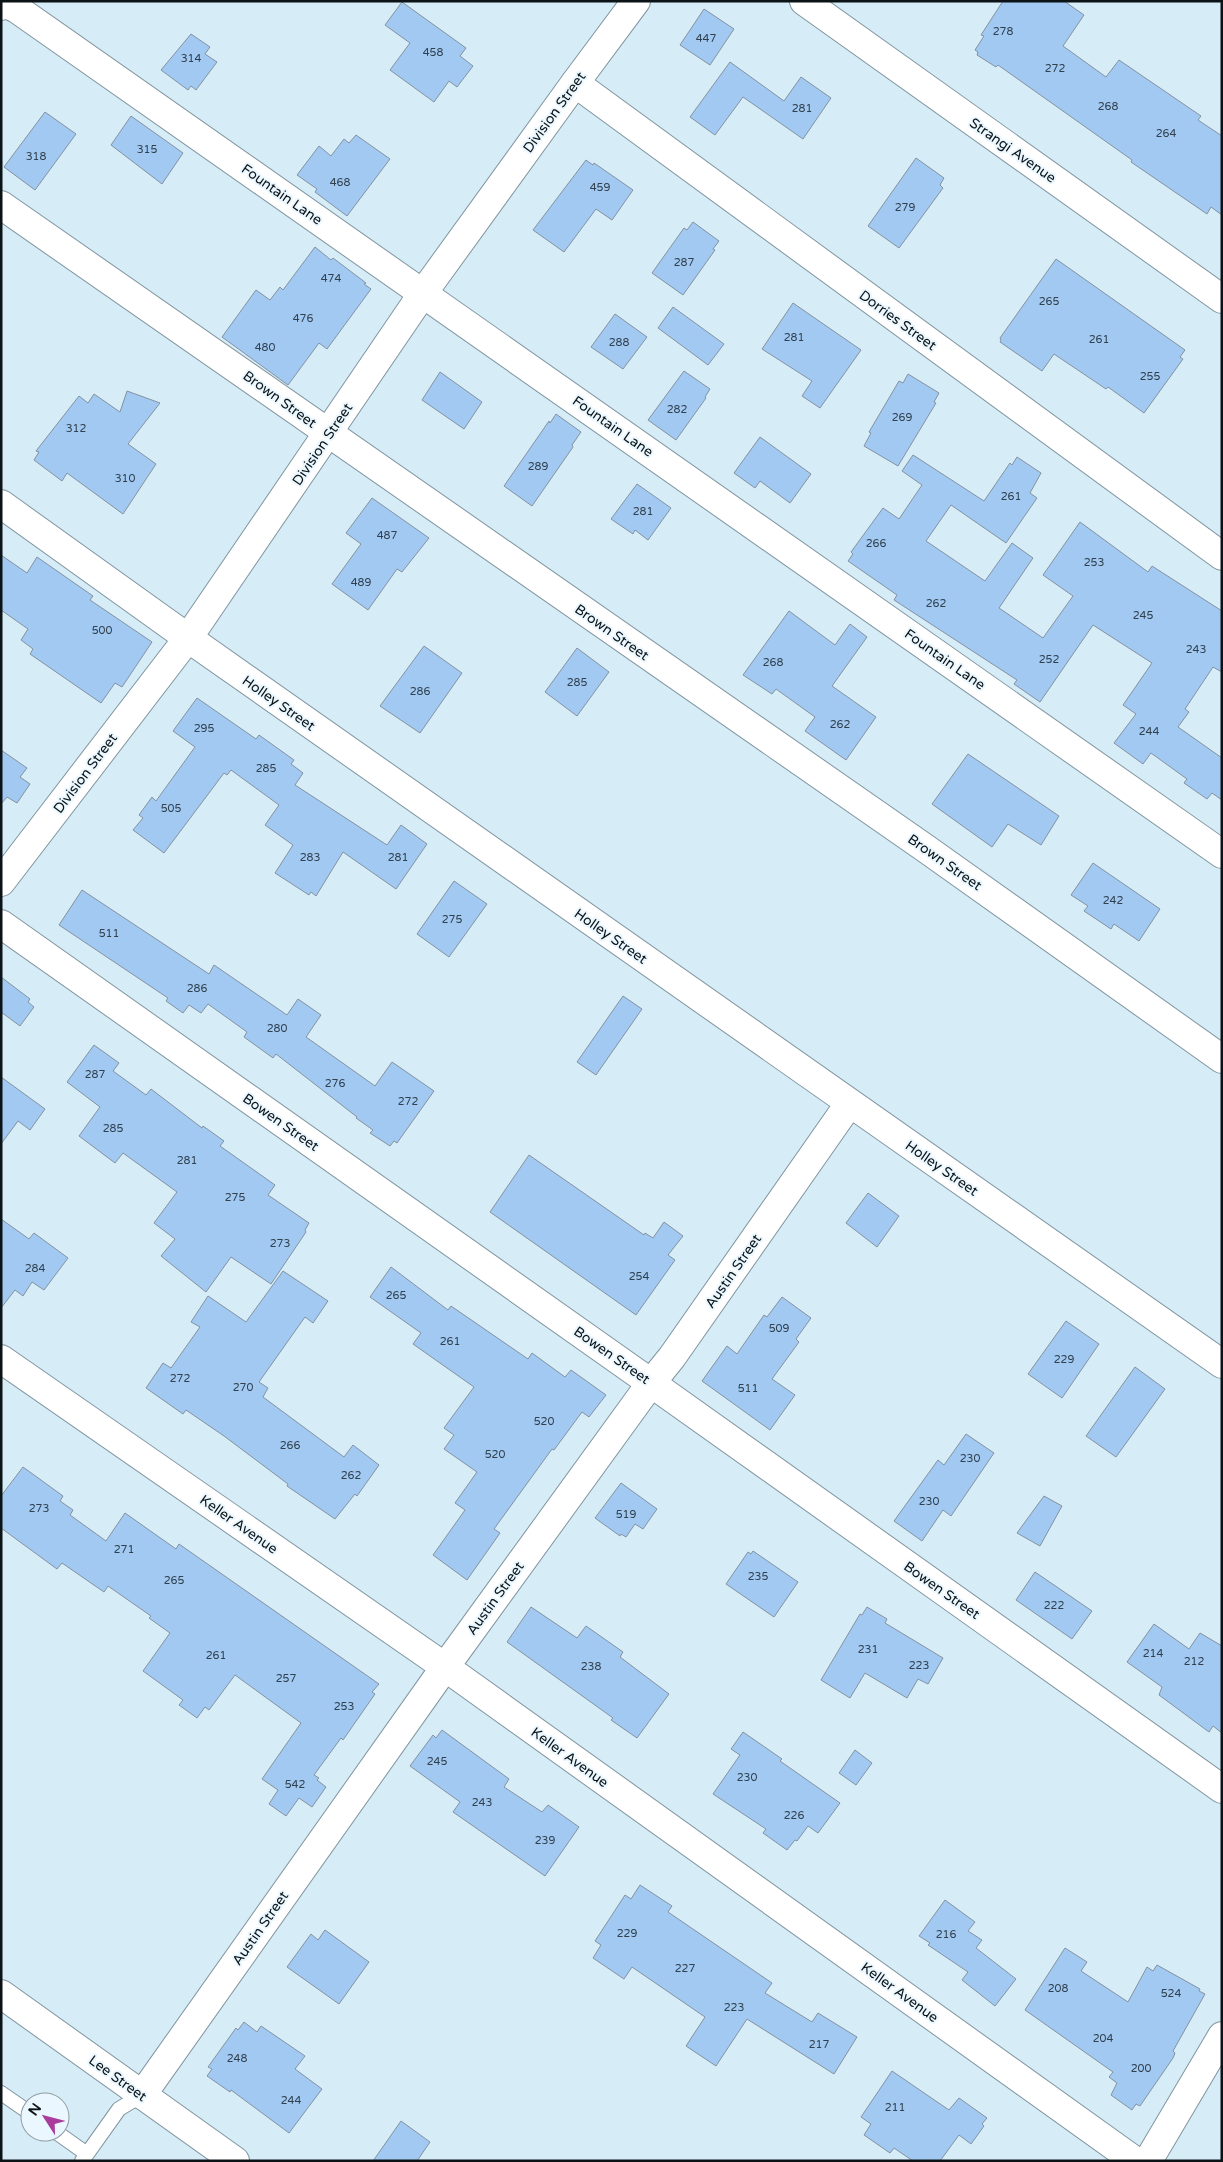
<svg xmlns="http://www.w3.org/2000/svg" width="1223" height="2162" font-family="'Varela Round',sans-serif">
	<rect width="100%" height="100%" fill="#d6ecf7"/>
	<!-- building -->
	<path fill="#a1c9f2" stroke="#8492a1" d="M1003,1H1064L1084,15L1063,46L1106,77L1119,60L1201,116L1198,120L1222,136V215L1211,207L1207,214L1131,162L1132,160L998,65L996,67L977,55L978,52L975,50L984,36L981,35Z
		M402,2L466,48L460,56L473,66L457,87L449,81L434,102L390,70L410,43L385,25Z
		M704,9L734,29L710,65L680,45Z
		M191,34L210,47L205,54L217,62L196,90L191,86L188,90L161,70Z
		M730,62L784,101L801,77L831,98L803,139L743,97L715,135L690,117Z
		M45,112L76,134L35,190L4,167Z
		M131,116L183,153L162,184L111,145Z
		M356,135L390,159L347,216L315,192L317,189L297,175L319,146L331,156L344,139L349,143Z
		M916,158L944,178L940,185L943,188L899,248L868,226Z
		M586,160L593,165L594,163L633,190L612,220L596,209L564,252L533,230Z
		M693,222L719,241L713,249L715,250L683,295L652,273L684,228L687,230Z
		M315,247L331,260L333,258L366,283L364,284L371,289L327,349L319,343L288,385L222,337L256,290L270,300L280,287L283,290Z
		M1056,259L1185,350L1180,357L1183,359L1144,413L1108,387L1106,389L1054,354L1042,371L1000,342L1001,340L1000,338Z
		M793,303L861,350L820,408L802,396L812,381L762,349Z
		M673,307L724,344L708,365L658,328Z
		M615,314L647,337L623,369L591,347Z
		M684,371L710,389L705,397L706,398L676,440L648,420Z
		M440,372L482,402L464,429L422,400Z
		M908,374L939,393L934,402L936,403L898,466L864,446L871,433L869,432L899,381L903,383Z
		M127,391L160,403L128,444L156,464L123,514L67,473L62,481L34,460L39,452L36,451L79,396L88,403L94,394L120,412Z
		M556,414L581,432L572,445L573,447L532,506L504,486L549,421L550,423Z
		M760,437L811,474L790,503L760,481L755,488L734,473Z
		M913,455L984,501L1010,463L1012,465L1017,457L1041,473L1030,493L1037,498L1006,543L951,505L926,541L985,581L1012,543L1033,558L999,608L1043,638L1073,596L1043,575L1080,522L1148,572L1152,566L1222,611V672L1213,667L1185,709L1189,712L1178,727L1222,758V800L1212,793L1207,799L1184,783L1187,779L1151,753L1143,764L1114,743L1136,714L1123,705L1152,663L1093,625L1040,702L1014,684L1017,680L894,600L897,595L848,561L853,554L851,552L883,508L899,519L922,485L902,471Z
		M637,484L671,508L648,540L635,530L633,534L611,519Z
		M372,498L429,538L402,572L397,569L368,610L332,584L361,544L346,533Z
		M1,555L27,573L37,557L93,596L90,600L152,642L122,687L115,683L101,703L30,654L33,649L21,640L28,629L1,610Z
		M789,611L835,645L850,624L867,637L832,686L876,717L846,760L805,731L815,717L776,689L772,694L743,675Z
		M424,646L462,673L420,733L380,706Z
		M577,648L609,672L577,716L545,692Z
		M197,698L256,739L259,735L294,760L291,764L303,773L295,785L387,845L401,825L427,844L396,889L343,852L316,896L311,892L309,895L275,873L293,845L265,825L279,805L231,770L227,775L224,773L164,853L133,830L143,818L139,815L152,797L156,801L195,747L173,731Z
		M1,750L27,768L20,777L30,784L17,803L7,797L1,804Z
		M968,754L1059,816L1041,845L1008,824L992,847L932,804Z
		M1093,863L1160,909L1139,941L1114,924L1111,929L1084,911L1088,906L1071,895Z
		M454,881L487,904L449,957L417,934Z
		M82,890L209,974L214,965L287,1015L298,999L321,1015L306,1037L375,1086L392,1062L434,1091L397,1143L394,1141L390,1146L370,1133L373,1130L356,1118L357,1117L276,1054L273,1058L244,1037L247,1032L208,1004L201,1013L189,1005L183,1013L166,1001L168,998L59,925Z
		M1,977L30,999L28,1002L34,1007L20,1026L1,1012Z
		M623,996L642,1009L596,1075L577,1062Z
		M94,1045L119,1063L113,1071L146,1095L151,1089L202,1128L203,1126L224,1141L220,1146L275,1185L268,1195L309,1223L305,1230L306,1232L271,1284L231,1257L206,1292L161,1256L175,1239L154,1223L177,1192L123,1153L115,1163L79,1136L100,1107L67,1082Z
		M1,1077L45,1109L30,1130L18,1121L1,1144Z
		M529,1155L644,1235L645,1233L653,1238L664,1222L683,1236L668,1255L675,1260L636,1315L490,1212Z
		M868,1193L899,1216L877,1247L846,1223Z
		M1,1219L29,1239L34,1233L68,1258L44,1290L32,1282L23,1296L15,1290L1,1308Z
		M391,1267L448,1310L451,1306L528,1359L532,1353L565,1377L571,1370L606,1395L589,1417L582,1412L554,1450L552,1449L494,1529L500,1533L467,1580L433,1555L465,1510L455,1503L477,1472L444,1449L454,1435L444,1428L474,1387L413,1344L421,1333L370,1297Z
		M283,1271L328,1301L313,1323L305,1317L259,1382L268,1388L263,1397L344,1457L353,1445L379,1465L357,1496L355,1494L335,1519L287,1486L288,1484L224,1436L186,1410L183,1414L146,1388L163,1363L171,1368L200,1327L191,1322L208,1296L246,1322Z
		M782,1297L811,1318L796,1339L799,1342L772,1379L795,1395L770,1430L702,1381L727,1346L737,1354L764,1315L767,1317Z
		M1066,1321L1099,1344L1062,1398L1028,1374Z
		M1135,1367L1165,1389L1116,1457L1086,1436Z
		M966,1434L994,1453L951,1516L943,1510L922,1541L894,1521L938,1460L944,1465Z
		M23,1467L63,1496L60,1501L73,1510L70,1515L106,1541L125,1513L176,1549L179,1544L379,1684L372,1692L375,1694L343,1740L341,1738L314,1775L319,1778L317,1780L326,1787L312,1807L299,1798L286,1816L269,1804L278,1790L262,1779L301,1723L235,1675L209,1710L205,1707L197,1718L179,1705L183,1700L143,1671L170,1633L149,1618L151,1616L108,1586L104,1592L62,1563L57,1569L1,1528V1496Z
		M621,1483L657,1509L643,1529L635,1524L626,1537L621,1534L620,1536L595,1518Z
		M1044,1496L1062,1506L1040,1546L1017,1533Z
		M753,1551L798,1582L774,1617L726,1584L748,1552L751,1554Z
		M1035,1572L1092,1611L1072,1639L1016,1600Z
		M531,1607L577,1638L586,1626L623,1652L620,1657L669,1694L637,1738L611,1720L613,1718L507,1642Z
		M867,1607L887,1619L885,1623L943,1658L928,1684L918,1679L907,1698L865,1673L850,1698L821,1680L860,1614L862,1615Z
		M1154,1624L1189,1649L1200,1633L1222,1646V1733L1213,1726L1209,1732L1159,1695L1162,1687L1127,1662Z
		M442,1730L509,1779L504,1787L542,1812L548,1805L579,1827L545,1876L453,1812L460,1802L410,1766L433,1735L436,1738Z
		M743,1732L782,1759L780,1761L840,1803L818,1833L808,1826L797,1841L795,1840L787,1850L763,1833L766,1829L713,1794L740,1755L731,1749Z
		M855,1750L872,1763L856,1785L839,1773Z
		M640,1885L672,1906L668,1912L772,1983L765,1993L812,2022L818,2013L857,2037L834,2074L747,2019L716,2066L686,2046L705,2017L632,1967L624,1979L593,1958L601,1945L595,1941L625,1895L631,1899Z
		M945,1900L975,1922L968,1931L982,1940L976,1948L1016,1979L995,2006L962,1980L968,1972L928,1945L930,1943L919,1936Z
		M325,1930L369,1962L339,2004L287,1967L311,1934L318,1940Z
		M1065,1948L1087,1962L1081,1971L1128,2002L1147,1967L1153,1971L1157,1965L1200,1989L1199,1991L1205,1994L1173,2051L1175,2053L1173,2058L1140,2106L1136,2104L1132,2110L1111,2095L1117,2083L1109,2077L1113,2072L1025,2010Z
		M244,2022L257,2032L261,2026L305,2056L295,2069L322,2089L289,2133L231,2090L230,2092L207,2076L212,2069L208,2067L236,2028L238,2030Z
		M892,2071L949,2110L959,2098L987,2118L982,2124L984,2126L971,2144L959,2135L940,2161H913L894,2148L890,2153L864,2135L871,2124L861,2117Z
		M401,2121L430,2142L417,2161H373Z"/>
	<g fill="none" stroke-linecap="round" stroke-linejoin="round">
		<!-- lane casing -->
		<g stroke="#80959f" stroke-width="16">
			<path id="lane" d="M1,2093L30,2113
				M56,2132L87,2154
				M82,2161L119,2109L142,2095"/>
		</g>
		<!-- street casing -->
		<g stroke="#80959f" stroke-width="30">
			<path id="street" d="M804,1L1222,299
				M1,6L7,4L17,9L1222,854
				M575,83L1222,556
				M1,205L925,848L1222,1059
				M1,504L188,638L1222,1364
				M1,924L651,1383L1222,1789
				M1,1359L445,1667L1135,2161
				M142,2095L445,1667L651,1383L672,1357L849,1104"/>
		</g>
		<!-- secondary casing -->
		<g stroke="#80959f" stroke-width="30">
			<path id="secondary" d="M1,882L188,638L423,293L575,83L636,1
				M1,1994L235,2161
				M1148,2161L1222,2036"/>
		</g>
		<!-- lane -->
		<use href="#lane" stroke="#fff" stroke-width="14"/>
		<!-- street -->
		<use href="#street" stroke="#fff" stroke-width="28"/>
		<!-- secondary -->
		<use href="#secondary" stroke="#fff" stroke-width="28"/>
	</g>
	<g text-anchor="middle" stroke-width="4" stroke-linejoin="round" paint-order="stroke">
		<!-- number labels -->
		<g font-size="11" fill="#30404e">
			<text x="1003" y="35">278</text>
			<text x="706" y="42">447</text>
			<text x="433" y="56">458</text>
			<text x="191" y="62">314</text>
			<text x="1055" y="72">272</text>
			<text x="1108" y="110">268</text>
			<text x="802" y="112">281</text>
			<text x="1166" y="137">264</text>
			<text x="147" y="153">315</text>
			<text x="36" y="160">318</text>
			<text x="340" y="186">468</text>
			<text x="600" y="191">459</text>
			<text x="905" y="211">279</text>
			<text x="684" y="266">287</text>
			<text x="331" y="282">474</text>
			<text x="1049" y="305">265</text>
			<text x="303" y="322">476</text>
			<text x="794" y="341">281</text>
			<text x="1099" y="343">261</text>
			<text x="619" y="346">288</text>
			<text x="265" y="351">480</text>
			<text x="1150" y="380">255</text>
			<text x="677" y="413">282</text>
			<text x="902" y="421">269</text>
			<text x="76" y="432">312</text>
			<text x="538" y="470">289</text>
			<text x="125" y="482">310</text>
			<text x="1011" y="500">261</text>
			<text x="643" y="515">281</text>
			<text x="387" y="539">487</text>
			<text x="876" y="547">266</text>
			<text x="1094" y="566">253</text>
			<text x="361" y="586">489</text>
			<text x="936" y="607">262</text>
			<text x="1143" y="619">245</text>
			<text x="102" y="634">500</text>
			<text x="1196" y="653">243</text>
			<text x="1049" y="663">252</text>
			<text x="773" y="666">268</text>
			<text x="577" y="686">285</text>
			<text x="420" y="695">286</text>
			<text x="840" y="728">262</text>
			<text x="204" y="732">295</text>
			<text x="1149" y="735">244</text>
			<text x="266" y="772">285</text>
			<text x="171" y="812">505</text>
			<text x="310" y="861">283</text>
			<text x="398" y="861">281</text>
			<text x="1113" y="904">242</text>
			<text x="452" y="923">275</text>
			<text x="109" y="937">511</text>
			<text x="197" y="992">286</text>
			<text x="277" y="1032">280</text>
			<text x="95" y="1078">287</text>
			<text x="335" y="1087">276</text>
			<text x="408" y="1105">272</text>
			<text x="113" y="1132">285</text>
			<text x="187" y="1164">281</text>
			<text x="235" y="1201">275</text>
			<text x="280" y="1247">273</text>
			<text x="35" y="1272">284</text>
			<text x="639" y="1280">254</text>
			<text x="396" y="1299">265</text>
			<text x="779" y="1332">509</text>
			<text x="450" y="1345">261</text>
			<text x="1064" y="1363">229</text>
			<text x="180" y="1382">272</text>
			<text x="243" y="1391">270</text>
			<text x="748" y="1392">511</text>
			<text x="544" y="1425">520</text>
			<text x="290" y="1449">266</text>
			<text x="495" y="1458">520</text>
			<text x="970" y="1462">230</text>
			<text x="351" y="1479">262</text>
			<text x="929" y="1505">230</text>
			<text x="39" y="1512">273</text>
			<text x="626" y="1518">519</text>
			<text x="124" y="1553">271</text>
			<text x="758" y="1580">235</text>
			<text x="174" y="1584">265</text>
			<text x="1054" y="1609">222</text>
			<text x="868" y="1653">231</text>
			<text x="1153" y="1657">214</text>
			<text x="216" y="1659">261</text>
			<text x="1194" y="1665">212</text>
			<text x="919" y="1669">223</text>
			<text x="591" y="1670">238</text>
			<text x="286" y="1682">257</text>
			<text x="344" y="1710">253</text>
			<text x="437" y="1765">245</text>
			<text x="747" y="1781">230</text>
			<text x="295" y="1788">542</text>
			<text x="482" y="1806">243</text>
			<text x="794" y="1819">226</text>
			<text x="545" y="1844">239</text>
			<text x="627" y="1937">229</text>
			<text x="946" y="1938">216</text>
			<text x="685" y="1972">227</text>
			<text x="1058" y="1992">208</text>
			<text x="1171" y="1997">524</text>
			<text x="734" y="2011">223</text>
			<text x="1103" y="2042">204</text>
			<text x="819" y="2048">217</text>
			<text x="237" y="2062">248</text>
			<text x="1141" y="2072">200</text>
			<text x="291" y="2104">244</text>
			<text x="895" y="2111">211</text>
		</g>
		<!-- street labels -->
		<g font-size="14" fill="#0b1317" stroke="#eaf7fe">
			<text transform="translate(554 112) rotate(-54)" y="5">Division Street</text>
			<text transform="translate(1013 150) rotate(35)" y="5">Strangi Avenue</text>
			<text transform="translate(282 194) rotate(35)" y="5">Fountain Lane</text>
			<text transform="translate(898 320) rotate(36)" y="5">Dorries Street</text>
			<text transform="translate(280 399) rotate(36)" y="5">Brown Street</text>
			<text transform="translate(613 426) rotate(35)" y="5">Fountain Lane</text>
			<text transform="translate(322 444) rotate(-56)" y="5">Division Street</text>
			<text transform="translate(612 632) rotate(35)" y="5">Brown Street</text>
			<text transform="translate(945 659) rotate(35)" y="5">Fountain Lane</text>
			<text transform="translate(279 703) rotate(35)" y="5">Holley Street</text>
			<text transform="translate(85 773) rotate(-53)" y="5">Division Street</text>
			<text transform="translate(945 862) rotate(35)" y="5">Brown Street</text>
			<text transform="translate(611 936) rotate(35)" y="5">Holley Street</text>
			<text transform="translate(281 1122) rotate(35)" y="5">Bowen Street</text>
			<text transform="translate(942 1168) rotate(35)" y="5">Holley Street</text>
			<text transform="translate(733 1271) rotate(-55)" y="5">Austin Street</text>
			<text transform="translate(612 1355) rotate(35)" y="5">Bowen Street</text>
			<text transform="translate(239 1524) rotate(35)" y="5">Keller Avenue</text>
			<text transform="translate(942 1590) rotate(35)" y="5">Bowen Street</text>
			<text transform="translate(495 1598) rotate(-54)" y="5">Austin Street</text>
			<text transform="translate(570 1757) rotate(36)" y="5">Keller Avenue</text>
			<text transform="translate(260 1928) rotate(-55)" y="5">Austin Street</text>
			<text transform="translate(900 1992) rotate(36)" y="5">Keller Avenue</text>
			<text transform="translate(118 2078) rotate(36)" y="5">Lee Street</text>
		</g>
	</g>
	<!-- border -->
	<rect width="1223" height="2162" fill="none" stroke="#0b1317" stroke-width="5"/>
	<!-- north arrow -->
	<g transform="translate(45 2117) rotate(306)"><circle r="24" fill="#eaf7fe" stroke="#919ca2"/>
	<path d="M0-4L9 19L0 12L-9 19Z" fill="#a93c9c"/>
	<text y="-8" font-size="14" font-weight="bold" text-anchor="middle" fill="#0b1317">N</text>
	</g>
</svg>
